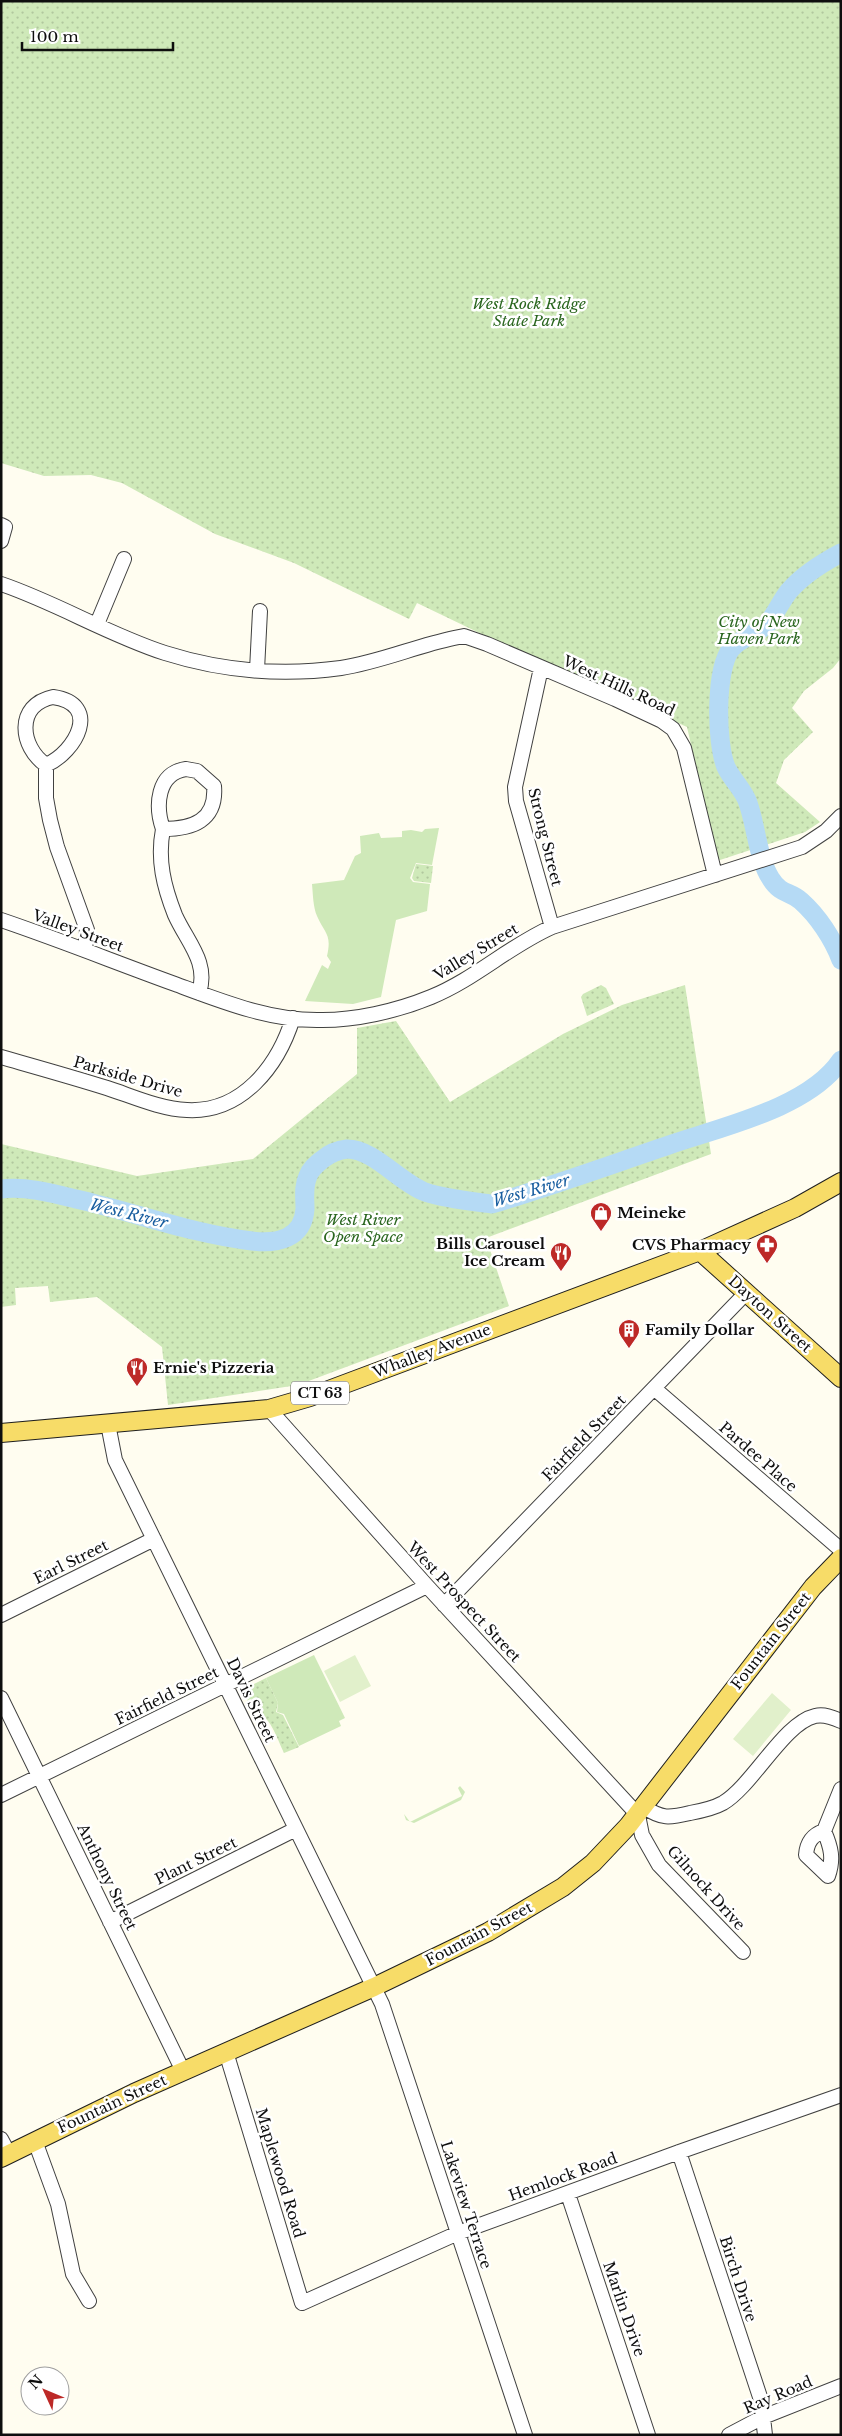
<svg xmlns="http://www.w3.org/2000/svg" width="842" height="2436" font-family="'Libre Baskerville',serif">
	<defs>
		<pattern id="park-dots" width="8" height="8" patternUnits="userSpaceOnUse" patternTransform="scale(1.25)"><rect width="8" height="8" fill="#cfe9b9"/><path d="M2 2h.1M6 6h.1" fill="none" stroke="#b1c79e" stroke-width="1.8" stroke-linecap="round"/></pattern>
	</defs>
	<rect width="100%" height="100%" fill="#fffdf0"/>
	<!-- grass -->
	<path fill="#cfe9b9" d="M439,828L432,865L416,863L410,878L413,882L430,884L427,911L396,920L381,997L353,1004L305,1001L322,965L328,969L331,962L327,956C332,934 325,934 317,916C313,907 313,894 312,884L344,880L355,856L361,853L360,836L379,833L381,838L402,837V831L411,830L422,832L425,829Z
		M314,1655L345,1718L339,1721L341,1726L299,1746L284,1714L277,1712L278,1703L266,1678Z
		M460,1786L465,1792L461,1800L414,1823L406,1820L404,1814L410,1822L462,1796L458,1788Z"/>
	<!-- park -->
	<path fill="url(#park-dots)" d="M1,1H841V658L833,668L804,691L792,708L813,732L784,760L776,783L820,822L805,832L720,860L717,859L687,727L494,640L417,603L409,619L294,563L215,534L122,483L91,475L44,476L1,463Z
		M416,864L433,866L431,883L414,881L412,878Z
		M601,985L606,988L614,1004L587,1016L581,997L583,994Z
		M685,985L711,1154L486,1238L509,1306L298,1385L168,1405L162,1347L97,1297L50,1302L48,1286L15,1288L16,1305L1,1307V1144L137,1176L253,1159L357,1074V1028L396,1021L450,1102L563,1034L622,1005Z
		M266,1678L278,1703L276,1712L283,1715L299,1747L284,1753C279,1743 275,1730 268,1721C260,1710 248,1710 246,1695L252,1685Z"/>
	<!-- pitch -->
	<path fill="#e1f0cb" d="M355,1655L371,1686L340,1702L324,1671Z
		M772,1693L791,1710L753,1756L733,1739Z"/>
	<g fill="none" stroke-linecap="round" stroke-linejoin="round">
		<!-- river -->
		<path stroke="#b5daf5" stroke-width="19" d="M841,553C822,563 803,575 789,591C781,601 776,613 768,623C758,634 741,637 731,649C715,669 716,743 726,767C732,780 744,790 748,803C756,825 758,860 771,879C781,895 790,891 801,901C818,916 833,939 841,960
			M1,1189C26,1186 52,1193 76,1199C134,1212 192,1234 252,1241C277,1244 303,1239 305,1209C305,1197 303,1187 308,1176C311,1168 317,1164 323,1159C329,1154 339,1150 347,1149C374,1149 399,1182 425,1192C446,1199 469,1201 492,1204C552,1186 610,1165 669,1145C721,1127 809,1108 841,1060"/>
		<!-- minor casing -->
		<g stroke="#414141" stroke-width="16">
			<path id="minor" d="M1,525L5,527L1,541
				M1,584C57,603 109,635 165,653C222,671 282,676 341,668C380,662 416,646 454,638L464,636L487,644L615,699L662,721L673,729L684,748L715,875
				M97,624L124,559
				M541,668L515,787L516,801L552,927
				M257,670L260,611
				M53,697C102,704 76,752 46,765C20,747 15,705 53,697Z
				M46,765V798L50,820L57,847L87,930L85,950
				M186,769L197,771L214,786C217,821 192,829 163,829C155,806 157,773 186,769Z
				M163,829C157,860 164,887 175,915C187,942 209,962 199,993
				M1,920C60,940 117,963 175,984C221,1001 268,1020 317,1020C354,1021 397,1011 431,997C475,979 509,946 552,927L802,847L826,831L841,816
				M1,1057C36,1067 72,1077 107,1088C132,1096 160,1109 187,1110C242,1113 278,1066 293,1018
				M655,1389L841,1550
				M269,1409L427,1586L638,1815L642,1835L659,1865L743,1952
				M108,1424L115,1460L382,2004L525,2435
				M444,1605L746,1293
				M1,1615L154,1539
				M1,1698L183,2071
				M1,1795L427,1586
				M644,1807C662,1819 669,1818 690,1813C701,1811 714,1808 723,1803C753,1785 784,1723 815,1716C824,1714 832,1717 841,1721
				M824,1831C812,1835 807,1842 806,1855L828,1876C834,1859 831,1847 824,1831L841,1789
				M110,1922L296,1829
				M226,2052L302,2303L458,2233L679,2152L841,2095
				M1,2139L9,2154
				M35,2141L58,2204L73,2274L89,2301
				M679,2152L761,2400L765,2435
				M568,2194L648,2435
				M729,2435L763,2417L841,2386"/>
		</g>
		<!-- major casing -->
		<g stroke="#1f1f1f" stroke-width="20">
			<path id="major" d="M700,1251L841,1378
				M1,1433L269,1409L310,1397L700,1251L795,1208L841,1182
				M1,2158L134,2093L374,1987L488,1932L563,1887L593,1863L628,1826L813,1587L841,1558"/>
		</g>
		<!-- minor -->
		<use href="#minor" stroke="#fff" stroke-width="14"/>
		<!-- major -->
		<use href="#major" stroke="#f7dc68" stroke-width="18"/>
	</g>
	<!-- icons -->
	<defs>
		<g id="shop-pin" transform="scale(1.125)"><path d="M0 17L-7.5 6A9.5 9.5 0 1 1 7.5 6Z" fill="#bd2927" stroke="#fff"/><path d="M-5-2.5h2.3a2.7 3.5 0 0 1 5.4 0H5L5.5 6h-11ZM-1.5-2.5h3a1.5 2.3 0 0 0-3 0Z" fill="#fff"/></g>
		<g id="pharmacy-pin" transform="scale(1.125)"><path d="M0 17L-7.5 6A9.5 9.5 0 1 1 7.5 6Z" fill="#bd2927" stroke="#fff"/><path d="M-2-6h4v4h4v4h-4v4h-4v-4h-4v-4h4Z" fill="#fff"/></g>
		<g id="restaurant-pin" transform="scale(1.125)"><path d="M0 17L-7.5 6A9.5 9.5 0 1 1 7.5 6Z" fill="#bd2927" stroke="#fff"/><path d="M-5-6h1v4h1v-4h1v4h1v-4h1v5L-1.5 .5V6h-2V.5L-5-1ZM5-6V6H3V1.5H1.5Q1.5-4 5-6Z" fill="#fff"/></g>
		<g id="building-pin" transform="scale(1.125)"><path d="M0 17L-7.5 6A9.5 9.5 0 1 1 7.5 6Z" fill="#bd2927" stroke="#fff"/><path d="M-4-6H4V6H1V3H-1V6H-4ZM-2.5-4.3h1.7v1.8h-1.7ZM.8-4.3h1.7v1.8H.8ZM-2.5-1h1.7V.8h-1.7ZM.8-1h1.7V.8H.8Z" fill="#fff"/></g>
	</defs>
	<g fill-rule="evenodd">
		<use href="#shop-pin" x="601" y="1213"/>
		<use href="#pharmacy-pin" x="767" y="1245"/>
		<use href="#restaurant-pin" x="561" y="1253"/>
		<use href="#building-pin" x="629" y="1330"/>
		<use href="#restaurant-pin" x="137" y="1368"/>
	</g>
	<g text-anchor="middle" stroke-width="5" stroke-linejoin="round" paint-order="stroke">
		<!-- shield labels -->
		<rect fill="#fff" stroke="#565656" stroke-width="1" x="291" y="1381.5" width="58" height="23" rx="4"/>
		<g font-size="14" font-weight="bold" fill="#0e0e0e">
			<text x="320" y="1398">CT 63</text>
		</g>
		<!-- park labels -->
		<g font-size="15" font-style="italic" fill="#2a661f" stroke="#fff">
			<text x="529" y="309">West Rock Ridge<tspan x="529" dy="17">State Park</tspan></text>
			<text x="759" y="627">City of New<tspan x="759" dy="17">Haven Park</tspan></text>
			<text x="363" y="1225">West River<tspan x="363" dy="17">Open Space</tspan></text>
		</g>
		<!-- street labels -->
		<g font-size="15" fill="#0e0e0e" stroke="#fff">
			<text transform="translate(619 686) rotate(25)" y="5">West Hills Road</text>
			<text transform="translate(545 837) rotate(76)" y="5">Strong Street</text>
			<text transform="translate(78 931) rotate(20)" y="5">Valley Street</text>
			<text transform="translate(476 952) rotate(-31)" y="5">Valley Street</text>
			<text transform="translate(128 1077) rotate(16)" y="5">Parkside Drive</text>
			<text transform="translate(770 1314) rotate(42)" y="5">Dayton Street</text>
			<text transform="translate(432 1351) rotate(-21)" y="5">Whalley Avenue</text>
			<text transform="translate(584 1438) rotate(-46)" y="5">Fairfield Street</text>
			<text transform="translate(758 1457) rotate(41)" y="5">Pardee Place</text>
			<text transform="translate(71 1562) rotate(-26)" y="5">Earl Street</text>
			<text transform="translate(464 1602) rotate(47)" y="5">West Prospect Street</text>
			<text transform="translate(771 1641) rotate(-52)" y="5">Fountain Street</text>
			<text transform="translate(167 1696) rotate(-26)" y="5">Fairfield Street</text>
			<text transform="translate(251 1700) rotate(64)" y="5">Davis Street</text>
			<text transform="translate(196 1861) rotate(-26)" y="5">Plant Street</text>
			<text transform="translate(107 1877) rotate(64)" y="5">Anthony Street</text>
			<text transform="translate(706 1888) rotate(48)" y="5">Gilnock Drive</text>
			<text transform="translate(479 1934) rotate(-28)" y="5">Fountain Street</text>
			<text transform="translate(112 2104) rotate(-25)" y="5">Fountain Street</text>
			<text transform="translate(280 2173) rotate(73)" y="5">Maplewood Road</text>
			<text transform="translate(563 2177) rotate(-20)" y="5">Hemlock Road</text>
			<text transform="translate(466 2205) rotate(72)" y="5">Lakeview Terrace</text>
			<text transform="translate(738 2279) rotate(72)" y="5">Birch Drive</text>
			<text transform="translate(624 2309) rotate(71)" y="5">Marlin Drive</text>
			<text transform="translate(778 2395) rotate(-23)" y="5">Ray Road</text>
		</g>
		<!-- poi labels -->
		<g font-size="15" font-weight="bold" fill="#0e0e0e" stroke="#fff" text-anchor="start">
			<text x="617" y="1218">Meineke</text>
			<text x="545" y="1249" text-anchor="end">Bills Carousel<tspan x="545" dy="17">Ice Cream</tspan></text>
			<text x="751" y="1250" text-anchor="end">CVS Pharmacy</text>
			<text x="645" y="1335">Family Dollar</text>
			<text x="153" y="1373">Ernie's Pizzeria</text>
		</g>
		<!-- water labels -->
		<g font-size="16" font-style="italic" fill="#185d9f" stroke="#fff">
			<text transform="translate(531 1190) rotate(-16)" y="6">West River</text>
			<text transform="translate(129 1213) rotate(14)" y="6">West River</text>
		</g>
	</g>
	<!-- border -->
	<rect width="842" height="2436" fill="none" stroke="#0e0e0e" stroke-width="5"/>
	<!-- north arrow -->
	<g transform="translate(45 2391) rotate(314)"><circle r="24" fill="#ffffff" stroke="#9f9f9f"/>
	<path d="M0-4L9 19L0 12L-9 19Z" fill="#bd2927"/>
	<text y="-8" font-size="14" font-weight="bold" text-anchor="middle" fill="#0e0e0e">N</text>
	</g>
	<!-- scale -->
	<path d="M22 42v8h151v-8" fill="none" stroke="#0e0e0e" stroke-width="2.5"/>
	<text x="30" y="42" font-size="15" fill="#0e0e0e" stroke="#ffffff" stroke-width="4" paint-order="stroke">100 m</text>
</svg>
